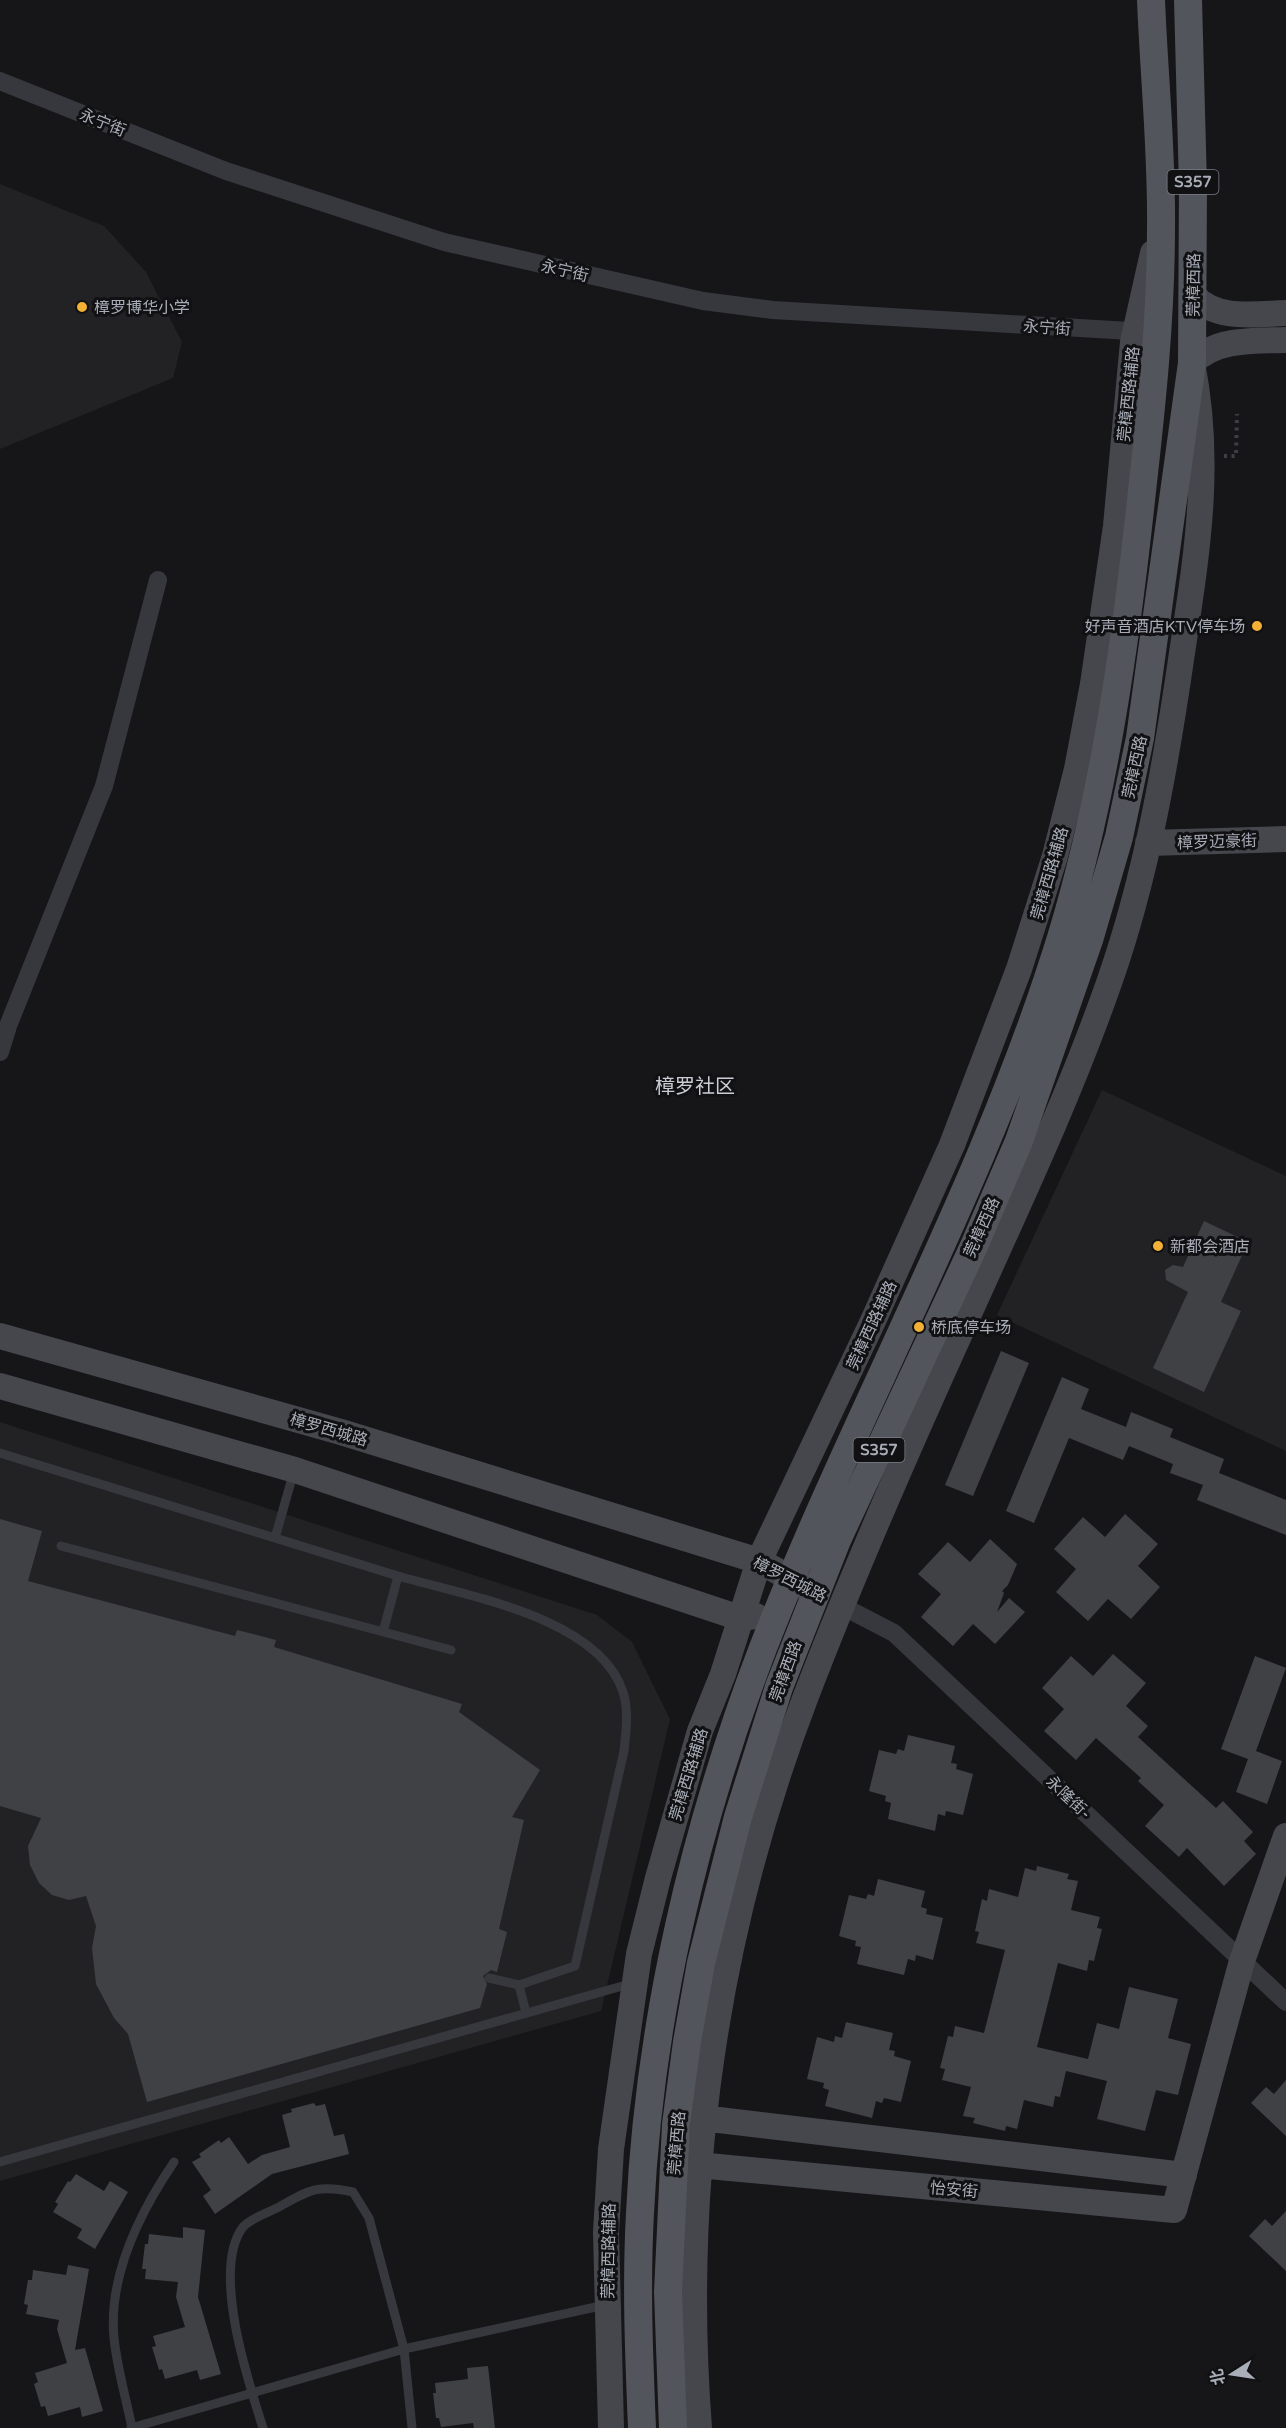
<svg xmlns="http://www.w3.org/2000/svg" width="1286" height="2428" font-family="'Varela Round','Noto Sans SC',sans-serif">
	<rect width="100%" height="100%" fill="#161618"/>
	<!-- built -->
	<path fill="#222225" d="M0,184L104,226L146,272L182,342L173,378L0,449Z
		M1102,1090L1286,1176V1451L997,1315Z
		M0,1422L597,1615L632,1642L670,1719L601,2011L0,2181Z"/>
	<!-- building -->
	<path fill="#404145" d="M1204,1221L1248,1242L1221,1302L1241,1311L1204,1392L1153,1368L1188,1292L1166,1280L1165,1270L1173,1265L1183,1267Z
		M1001,1351L1029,1363L973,1496L945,1485Z
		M1062,1377L1089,1389L1081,1409L1126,1427L1131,1412L1173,1429L1170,1437L1224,1459L1219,1473L1286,1500V1535L1197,1500L1203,1485L1170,1473L1173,1464L1129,1446L1123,1460L1069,1438L1034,1523L1006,1511Z
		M1125,1514L1158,1544L1138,1566L1160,1587L1131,1619L1108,1599L1088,1621L1056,1592L1076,1569L1054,1549L1083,1517L1105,1537Z
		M0,1519L42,1531L28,1581L235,1636L237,1630L276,1640L274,1647L462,1704L459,1712L540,1770L512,1817L524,1820L499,1929L507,1932L497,1972L491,1970L483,1976L487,1984L480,2008L147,2102L128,2034L114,2018L96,1984L92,1948L96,1926L86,1896L69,1900L52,1895L39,1883L30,1865L28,1846L41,1818L0,1806Z
		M990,1539L1017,1564L1008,1585L1002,1591L1004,1593L997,1612L1009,1598L1025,1612L995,1644L973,1624L953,1646L921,1617L941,1594L918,1574L948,1542L970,1562Z
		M1113,1654L1146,1683L1126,1706L1148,1726L1138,1737L1216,1808L1223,1801L1253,1832L1244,1841L1256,1854L1224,1886L1187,1848L1179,1857L1145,1826L1164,1805L1138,1781L1141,1778L1096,1738L1076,1760L1044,1731L1064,1709L1042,1688L1071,1656L1093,1676Z
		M1255,1656L1286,1668L1256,1751L1282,1761L1267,1804L1236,1792L1248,1759L1221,1749Z
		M908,1735L955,1746L951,1763L957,1764L956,1769L973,1774L963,1815L946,1811L945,1816L938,1814L935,1831L888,1819L891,1803L885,1801L886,1796L869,1791L879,1750L896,1754L898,1749L904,1751Z
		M1037,1866L1069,1874L1067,1879L1078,1881L1071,1910L1100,1917L1097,1928L1102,1929L1094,1961L1089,1960L1087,1971L1058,1963L1037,2047L1088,2059L1097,2023L1119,2029L1129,1987L1178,1999L1168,2038L1191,2044L1178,2095L1156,2090L1145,2131L1097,2119L1107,2081L1066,2071L1060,2097L1055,2096L1053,2107L1024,2100L1017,2129L1006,2126L1005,2131L973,2123L975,2118L963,2116L971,2087L942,2080L945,2069L940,2068L948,2036L953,2037L955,2026L984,2033L1005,1950L976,1943L979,1932L975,1931L982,1899L987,1901L989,1889L1018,1897L1025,1868L1036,1871Z
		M878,1879L925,1891L921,1907L927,1909L926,1914L943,1918L933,1960L916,1955L915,1961L908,1959L904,1975L857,1964L861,1947L855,1946L856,1941L839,1936L849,1895L866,1899L868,1894L874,1896Z
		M846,2022L893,2033L889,2050L895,2051L894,2056L911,2061L901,2102L884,2098L882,2103L876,2101L872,2118L825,2106L829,2090L823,2088L824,2083L807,2079L817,2037L834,2042L835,2036L842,2038Z
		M1286,2080V2136L1251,2103L1266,2087L1274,2094Z
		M314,2103L316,2106L325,2104L334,2136L344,2134L349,2154L272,2174L215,2214L203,2196L211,2190L192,2162L201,2157L199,2154L219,2140L221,2143L229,2137L248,2164L262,2155L290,2147L282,2115L292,2112L291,2109Z
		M76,2174L104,2191L110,2181L128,2192L95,2249L77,2238L82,2229L53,2212L58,2204L55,2202L68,2181L70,2182Z
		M1286,2211V2271L1249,2236L1265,2219L1272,2226Z
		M183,2227L205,2230L198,2297L221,2374L200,2380L197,2370L165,2379L162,2369L159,2370L152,2347L156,2346L153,2336L185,2327L176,2297L178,2282L145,2279L146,2269H142L145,2244H148L149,2234L183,2238Z
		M68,2265L89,2269L75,2350L85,2348L103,2411L82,2417L80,2407L48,2416L45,2406L41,2407L34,2384L38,2382L35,2373L67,2363L57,2329L59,2320L26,2314L28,2305L24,2304L28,2280H32L33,2270L66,2275Z
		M488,2366L495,2428H474L473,2423L441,2427L439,2418H436L433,2393H436L435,2383L468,2379L467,2368Z"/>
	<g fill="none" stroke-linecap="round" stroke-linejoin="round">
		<!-- path -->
		<path stroke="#3d3f44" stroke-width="4" stroke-dasharray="3 4.5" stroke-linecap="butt" d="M1224,456H1236L1237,414"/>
		<!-- lane -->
		<path stroke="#37383d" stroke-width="9" d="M0,1453L398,1576
			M275,1538L294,1471
			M61,1546L451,1650
			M383,1632L398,1576C463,1595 599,1617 623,1692C629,1711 626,1731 624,1751L575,1966L519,1985L526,2013
			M489,1978L519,1985
			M0,2162L633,1983
			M131,2428L404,2349L605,2305
			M132,2428C126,2398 117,2368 114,2338C108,2275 140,2212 174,2162
			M263,2428C248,2381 211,2269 243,2227C251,2218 269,2212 279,2207C309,2190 318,2184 353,2192L369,2218L404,2349L412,2428"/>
		<!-- street -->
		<path stroke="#37383d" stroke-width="18" d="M0,81L226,171L444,242L703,301L773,310L1147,332
			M0,1052L8,1026L104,786L158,580
			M842,1606L894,1633L1286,2002"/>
		<!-- secondary -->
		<path stroke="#45474d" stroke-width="26" d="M1193,295C1216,321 1254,314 1286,313
			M1148,843L1286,839
			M0,1336L341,1432L759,1561L810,1589
			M0,1386L295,1470L740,1618L756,1616
			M702,2118L1184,2175
			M698,2165L1174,2210L1242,1961L1286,1836
			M611,2428L606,2232L611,2149L639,1954L658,1878L700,1731L723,1674L759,1561L873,1321L952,1145L1019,969L1055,856L1077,769L1093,684L1116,526L1133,342L1153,253
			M699,2428C680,2179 716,1930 806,1696C855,1568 910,1443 967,1318C1017,1207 1070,1095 1110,980C1147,874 1166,763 1182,653C1197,553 1212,464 1192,363C1216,338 1254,341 1286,340"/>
		<!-- primary -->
		<path stroke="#53555c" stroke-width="28" d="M642,2428C639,2356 636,2285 640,2213C649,2021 694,1828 763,1648C856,1409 985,1184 1061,938C1105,793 1126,641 1142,491C1152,403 1161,316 1161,227C1162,152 1154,75 1151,0
			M673,2428L668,2292L676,2124L687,2042L701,1963L738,1817L779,1687L837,1540L974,1246L1019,1141L1089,940L1119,837L1140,738L1192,363L1193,186L1188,0"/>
	</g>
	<!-- markers -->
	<g fill="#f2b134" stroke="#111113" stroke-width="2">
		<circle cx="82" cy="307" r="6"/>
		<circle cx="1257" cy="626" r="6"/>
		<circle cx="1158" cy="1246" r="6"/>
		<circle cx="919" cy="1327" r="6"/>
	</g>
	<g text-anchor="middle" stroke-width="6" stroke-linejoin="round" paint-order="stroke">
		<!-- shield labels -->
		<g fill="#111113" stroke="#7b7e86" stroke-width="1.5">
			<rect x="1167.5" y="170" width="51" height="24" rx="4.5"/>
			<rect x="853.5" y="1438" width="51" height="24" rx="4.5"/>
		</g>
		<g font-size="15" font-weight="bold" fill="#a8adb8">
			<text x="1193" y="187">S357</text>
			<text x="879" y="1455">S357</text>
		</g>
		<!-- street labels -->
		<g font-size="16" fill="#a8adb8" stroke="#111113">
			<text transform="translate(103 122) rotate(22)" y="6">永宁街</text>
			<text transform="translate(565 270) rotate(13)" y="6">永宁街</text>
			<text transform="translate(1193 285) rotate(-89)" y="6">莞樟西路</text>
			<text transform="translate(1047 327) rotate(4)" y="6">永宁街</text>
			<text transform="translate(1128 394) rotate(-84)" y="6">莞樟西路辅路</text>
			<text transform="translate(1134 767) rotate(-78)" y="6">莞樟西路</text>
			<text transform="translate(1217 841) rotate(-2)" y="6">樟罗迈豪街</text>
			<text transform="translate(1049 873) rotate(-74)" y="6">莞樟西路辅路</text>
			<text transform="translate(981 1227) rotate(-66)" y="6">莞樟西路</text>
			<text transform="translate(871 1325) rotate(-65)" y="6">莞樟西路辅路</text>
			<text transform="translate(329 1429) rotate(16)" y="6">樟罗西城路</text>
			<text transform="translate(790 1579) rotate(27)" y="6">樟罗西城路</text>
			<text transform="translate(785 1671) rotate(-70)" y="6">莞樟西路</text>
			<text transform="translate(688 1774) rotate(-73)" y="6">莞樟西路辅路</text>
			<text transform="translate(1069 1797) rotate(43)" y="6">永隆街-</text>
			<text transform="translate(676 2143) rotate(-85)" y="6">莞樟西路</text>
			<text transform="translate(954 2189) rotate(5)" y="6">怡安街</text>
			<text transform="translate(608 2251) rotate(-89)" y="6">莞樟西路辅路</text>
		</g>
		<!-- poi labels -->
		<g font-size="16" fill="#a8adb8" stroke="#111113" text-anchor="start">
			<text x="94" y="313">樟罗博华小学</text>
			<text x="1245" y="632" text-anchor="end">好声音酒店KTV停车场</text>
			<text x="1170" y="1252">新都会酒店</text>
			<text x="931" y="1333">桥底停车场</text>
		</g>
		<!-- quarter labels -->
		<g font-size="20" fill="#c9ccd4" stroke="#111113">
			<text x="695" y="1093">樟罗社区</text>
		</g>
	</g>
	<!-- north arrow -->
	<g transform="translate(1232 2374) rotate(258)" stroke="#111113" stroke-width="4.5" paint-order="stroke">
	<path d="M0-4.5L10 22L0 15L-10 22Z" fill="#a8adb8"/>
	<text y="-9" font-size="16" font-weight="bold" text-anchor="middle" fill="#a8adb8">北</text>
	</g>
</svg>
